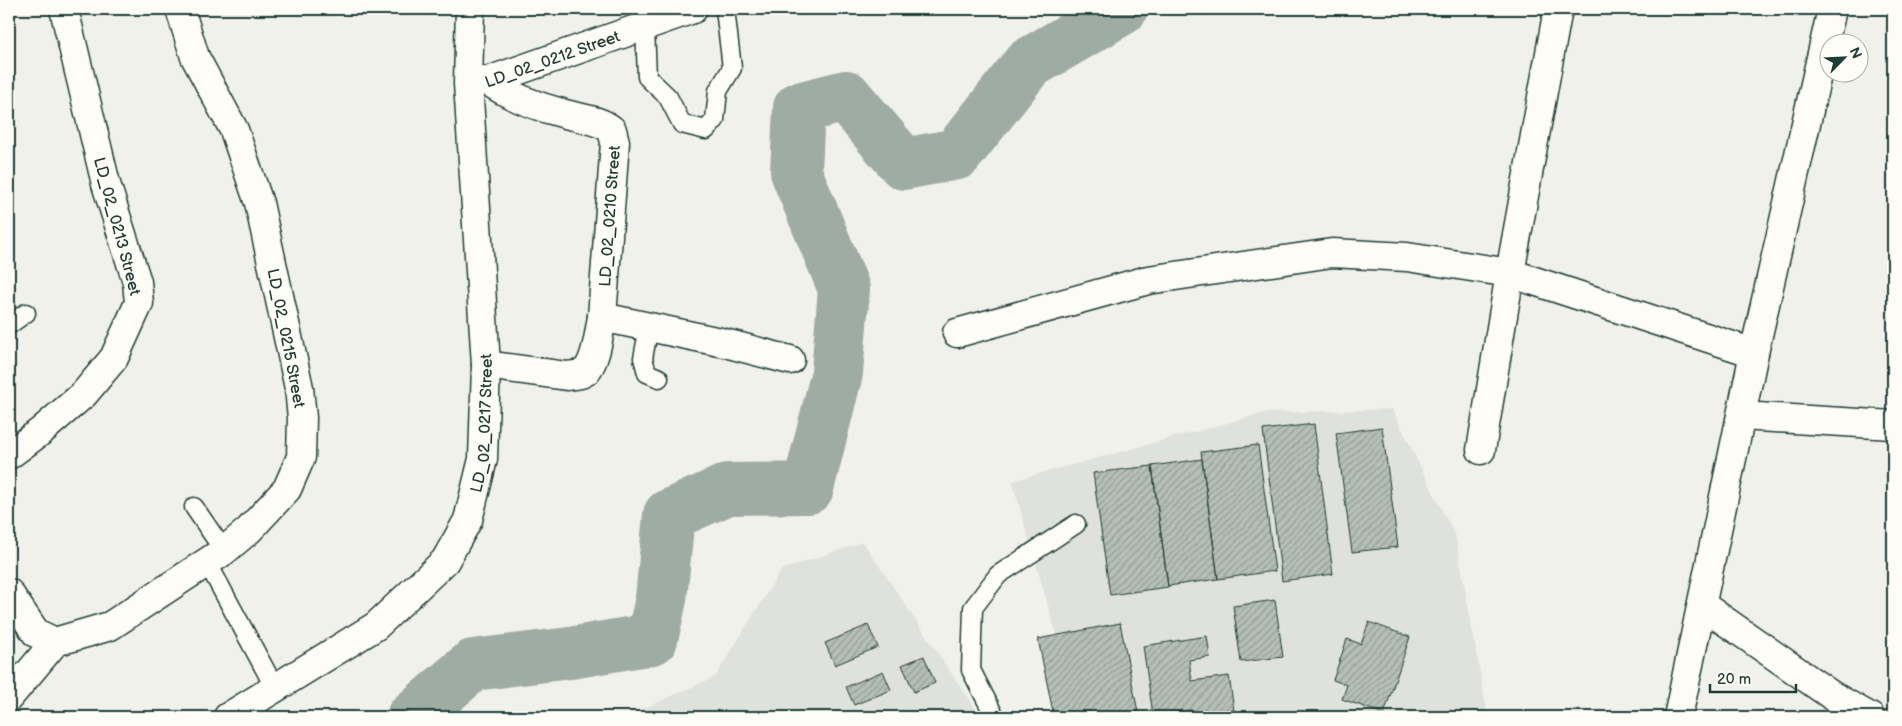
<svg xmlns="http://www.w3.org/2000/svg" width="1902" height="726" font-family="'Balsamiq Sans',sans-serif">
	<defs>
		<pattern id="building-hatch" width="6" height="6" patternUnits="userSpaceOnUse" patternTransform="scale(1.25)"><rect width="6" height="6" fill="#b6bfb8"/><path d="M-1 1l2-2M0 6l6-6M5 7l2-2" fill="none" stroke="#939c96"/></pattern>
	</defs>
	<rect width="100%" height="100%" fill="#f0f1eb"/>
	<filter id="ink" filterUnits="userSpaceOnUse"><feTurbulence type="fractalNoise" baseFrequency=".02" numOctaves="2"/><feDisplacementMap in="SourceGraphic" scale="10" xChannelSelector="R" yChannelSelector="G"/><feConvolveMatrix kernelMatrix="1 2 1 2 8 2 1 2 1" color-interpolation-filters="sRGB"/></filter>
	<g filter="url(#ink)">
		<!-- built -->
		<path fill="#dfe2dc" d="M1392,409L1456,538L1488,717H1080L1012,481L1264,413Z
			M863,542L981,717H624L715,677L781,570Z"/>
		<g fill="none" stroke-linecap="round" stroke-linejoin="round">
			<!-- river -->
			<path stroke="#9faca4" stroke-width="52" d="M412,717L473,665L570,653L652,639L661,599L669,515L728,489L808,488L837,373L844,289L796,172L799,108L846,96L904,164L957,154L1028,64L1122,9"/>
		</g>
		<!-- building -->
		<path fill="url(#building-hatch)" stroke="#1f3d34" d="M1314,424L1333,574L1282,581L1263,430Z
			M1382,427L1398,547L1352,552L1336,433Z
			M1258,445L1275,571L1218,579L1201,452Z
			M1202,459L1218,579L1168,586L1152,466Z
			M1152,466L1168,587L1110,595L1093,473Z
			M1275,600L1283,657L1241,662L1233,606Z
			M1369,622L1410,637L1384,714L1342,699L1347,685L1333,680L1347,639L1361,644Z
			M1120,623L1139,717H1054L1038,639Z
			M868,625L878,647L835,665L825,643Z
			M1207,636L1210,657L1189,660L1192,681L1229,676L1235,717H1192L1191,710L1153,715L1143,646Z
			M924,656L935,683L914,692L902,665Z
			M883,671L891,690L854,705L846,687Z"/>
		<g fill="none" stroke-linecap="round" stroke-linejoin="round">
			<!-- service casing -->
			<g stroke="#1f3d34" stroke-width="21">
				<path id="service" d="M645,27L647,77L668,97L682,124L706,130L715,120L718,91L732,68L725,9
					M9,325L26,313
					M649,327L643,358L647,373L659,378
					M194,507L224,551
					M207,562L275,688
					M995,717L971,670L973,608L998,575L1076,524"/>
			</g>
			<!-- minor casing -->
			<g stroke="#1f3d34" stroke-width="31">
				<g id="minor">
					<path d="M488,81C511,97 535,106 562,113C578,118 599,119 612,130L615,142L602,317L725,343L790,360"/>
					<path id="s1" d="M474,82L488,81L693,9"/>
					<path d="M957,333L1148,280L1332,253L1407,257L1510,273L1754,353"/>
					<path d="M486,365L567,376C573,375 582,375 586,371C597,359 599,332 602,317"/>
					<path d="M1741,416L1893,425"/>
					<path d="M1481,450L1510,273L1558,9"/>
					<path d="M9,455L40,432L84,394L114,358L139,303L137,282L106,184L64,9"/>
					<path d="M9,593L36,633L55,642"/>
					<path d="M1702,605L1831,695L1870,717"/>
					<path d="M55,642L110,626L224,551L249,530L287,489L301,457L302,418L299,388L259,203L234,130L195,57L180,9"/>
					<path d="M9,697L55,642"/>
					<path id="s2" d="M228,717L376,626L445,561L468,520L483,459L486,365L468,83L470,9"/>
				</g>
			</g>
			<!-- secondary casing -->
			<g stroke="#1f3d34" stroke-width="31">
				<path id="secondary" d="M1678,717L1754,353L1832,9"/>
			</g>
			<!-- service -->
			<use href="#service" stroke="#fdfcf7" stroke-width="18"/>
			<!-- minor -->
			<use href="#minor" stroke="#fdfcf7" stroke-width="28"/>
			<!-- secondary -->
			<use href="#secondary" stroke="#fdfcf7" stroke-width="28"/>
		</g>
	</g>
	<g text-anchor="middle" stroke-width="5" stroke-linejoin="round" paint-order="stroke">
		<!-- street labels -->
		<g font-size="16" fill="#1f3d34" stroke="#fdfcf7">
			<text dy="6" stroke="none"><textPath href="#s1" startOffset="82">LD_02_0212 Street</textPath></text>
			<text transform="translate(609 216) rotate(-86)" y="6">LD_02_0210 Street</text>
			<text transform="translate(118 226) rotate(75)" y="6">LD_02_0213 Street</text>
			<text transform="translate(287 338) rotate(79)" y="6">LD_02_0215 Street</text>
			<text dy="6" stroke="none"><textPath href="#s2" startOffset="414">LD_02_0217 Street</textPath></text>
		</g>
	</g>
	<!-- margin -->
	<rect width="1902" height="726" fill="none" stroke="#fdfcf7" stroke-width="30"/>
	<rect x="15" y="15" width="1872" height="696" fill="none" stroke="#1f3d34" stroke-width="2" filter="url(#ink)"/>
	<!-- north arrow -->
	<g transform="translate(1844 58) rotate(66)"><circle r="24" fill="#fdfcf7" stroke="#a4b0a9"/>
	<path d="M0-4L9 19L0 12L-9 19Z" fill="#1f3d34"/>
	<text y="-8" font-size="14" font-weight="bold" text-anchor="middle" fill="#1f3d34">N</text>
	</g>
	<!-- scale -->
	<path d="M1710 684v8h86v-8" fill="none" stroke="#1f3d34" stroke-width="2.5"/>
	<text x="1717" y="684" font-size="15" fill="#1f3d34" stroke="#fdfcf7" stroke-width="4" paint-order="stroke">20 m</text>
</svg>
